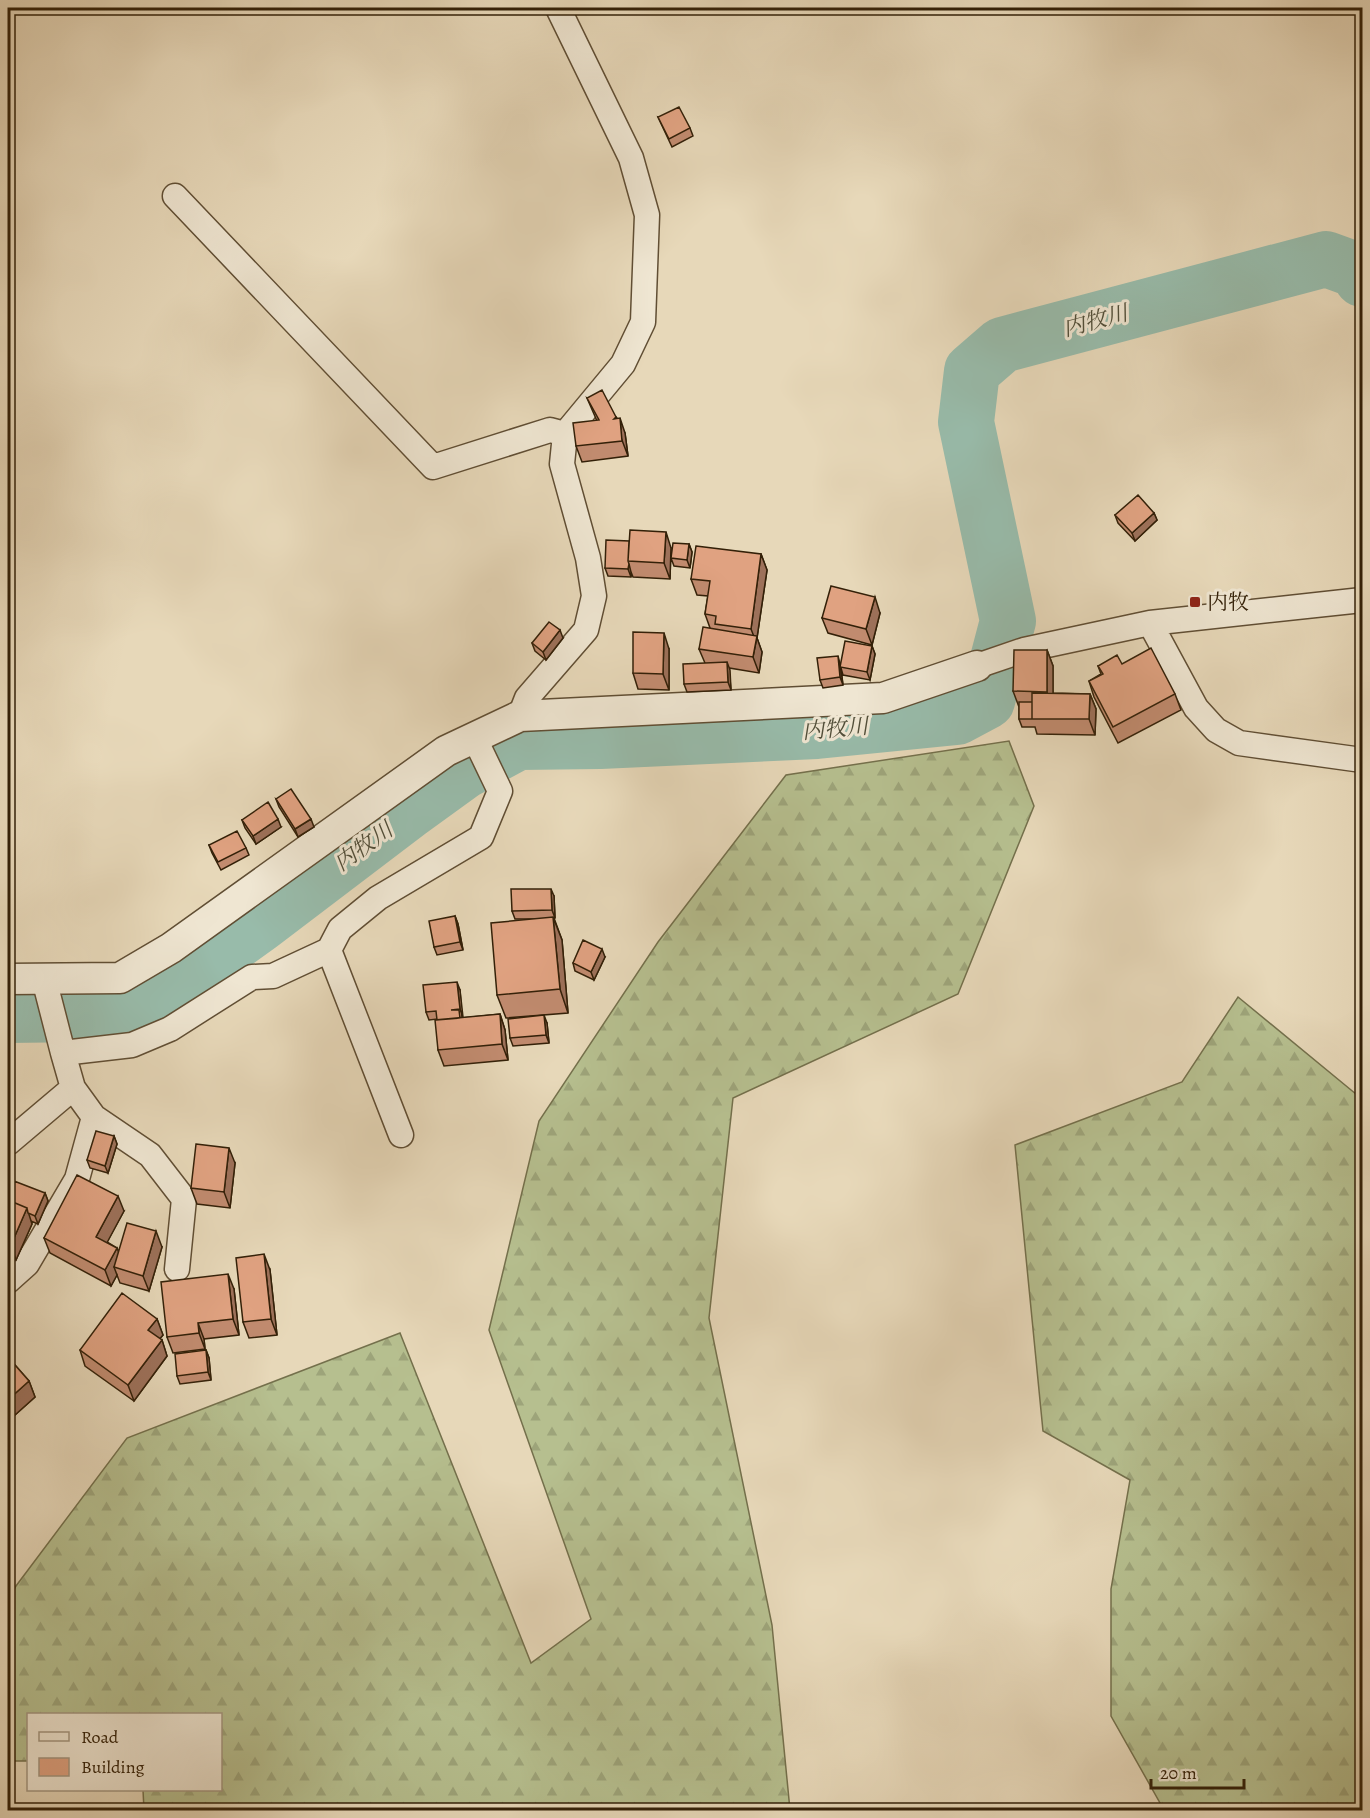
<svg xmlns="http://www.w3.org/2000/svg" width="1370" height="1818" font-family="Alegreya,'Noto Serif JP',serif">
	<defs>
		<pattern id="forest-firs" width="22" height="20" patternUnits="userSpaceOnUse" patternTransform="scale(1.5)"><rect width="22" height="20" fill="#b6bf8f"/><path d="M5 1l3.5 6h-7zM16 11l3.5 6h-7z" fill="#9da47a"/></pattern>
	</defs>
	<rect width="100%" height="100%" fill="#e7d8b9"/>
	<filter id="stains"><feTurbulence type="fractalNoise" baseFrequency=".00333" numOctaves="4"/><feColorMatrix values="0 0 0 0 .2 0 0 0 0 .09 0 0 0 0 .02 0 0 0 .5 -.17"/></filter>
	<radialGradient id="worn" r=".72"><stop offset=".6" stop-color="#630" stop-opacity="0"/><stop offset="1" stop-color="#630" stop-opacity=".3"/></radialGradient>
	<!-- forest -->
	<path fill="url(#forest-firs)" stroke="#74704c" stroke-width="1.5" d="M1009,741L1034,806L958,994L733,1098L709,1318L772,1625L790,1810H144L143,1790H220V1714H28V1761H8V1601L16,1586L127,1438L400,1333L531,1663L591,1619L489,1330L539,1121L658,942L786,775Z
		M1238,997L1362,1099V1810H1164L1111,1716V1589L1130,1480L1043,1431L1015,1145L1182,1082Z"/>
	<g fill="none" stroke-linecap="round" stroke-linejoin="round">
		<!-- river -->
		<path stroke="#98bbaa" stroke-width="56" d="M8,1015L85,1014L145,1006L259,925L409,811L464,771L518,742L600,741L817,731L957,717L987,701L1008,621L966,422L972,371L1002,345L1326,259L1359,271L1362,279"/>
		<!-- minor casing -->
		<g stroke="#604e34" stroke-width="27">
			<path id="minor" d="M175,196L433,467L550,430L565,434
				M1150,623L1196,708L1216,730L1239,743L1362,760
				M977,666L1024,650L1150,623L1362,600
				M520,716L527,698L586,630L594,596L588,558L562,464L565,434L623,364L643,322L647,215L631,158L558,8
				M44,979L63,1053L132,1045L170,1029L252,977L273,976L329,950
				M63,1053L73,1088L94,1117L150,1155L184,1199L177,1269
				M401,1135L329,950L340,929L378,898L481,837L500,791L474,737
				M8,1143L73,1088
				M8,1281L27,1264L77,1179L94,1117"/>
		</g>
		<!-- tertiary casing -->
		<g stroke="#604e34" stroke-width="33">
			<path id="tertiary" d="M8,979L120,978L171,948L446,751L520,716L883,698L977,666"/>
		</g>
		<!-- minor -->
		<use href="#minor" stroke="#efe6d2" stroke-width="24"/>
		<!-- tertiary -->
		<use href="#tertiary" stroke="#efe6d2" stroke-width="30"/>
	</g>
	<!-- wall -->
	<path fill="#c18b6f" stroke="#332008" stroke-width="1.5" d="M658,117L690,128L693,136L672,147Z
		M587,398L617,418L625,433L628,456L582,462L576,446L597,421Z
		M1154,513L1157,520L1135,541L1118,523L1115,515Z
		M689,544L692,552L690,568L674,566L671,558Z
		M671,548L670,579L633,577L631,572V577L608,576L605,568Z
		M761,554L767,570L757,638L762,652L759,673L729,668L731,690L687,692L684,684L705,663L699,649L710,628L705,614L708,596L697,595L691,579Z
		M880,613L872,645L828,633L822,618Z
		M563,638L546,660L535,651L532,643Z
		M872,646L875,654L870,680L843,675L841,668L843,685L823,688L820,680L841,665Z
		M669,649V690L638,689L633,673Z
		M1047,650L1053,666V693L1090,694L1096,709L1095,735L1037,734L1035,727H1022L1019,719V707L1013,691Z
		M1122,664L1175,694L1181,710L1118,743L1094,697L1089,681L1101,674L1098,666Z
		M276,799L314,827L298,837L279,807Z
		M242,820L281,827L256,844L245,828Z
		M209,845L246,848L249,855L221,870L212,853Z
		M554,896L555,918H554L562,940L568,1013L506,1018L497,995L537,919H515L512,911Z
		M455,916L458,924L463,950L437,955L434,947Z
		M605,957L594,980L575,971L573,963Z
		M460,990L462,1018L500,1014L505,1030L508,1060L444,1066L438,1050L437,1019L429,1020L426,1012Z
		M547,1023L549,1043L513,1046L510,1038Z
		M114,1136L117,1144L108,1173L90,1168L87,1160Z
		M235,1163L230,1208L197,1204L191,1188Z
		M45,1193L48,1201L38,1224L31,1221L32,1224L16,1260L8,1257V1196Z
		M124,1211L107,1242L117,1248L119,1252L162,1247L149,1291L120,1283L117,1275L111,1286L50,1253L44,1238Z
		M270,1270L277,1335L249,1338L243,1322Z
		M234,1289L239,1335L204,1339L205,1349L173,1353L167,1337Z
		M157,1319L163,1335L159,1339L162,1340L167,1356L134,1401L85,1366L80,1350Z
		M206,1350L209,1358L211,1380L180,1384L177,1376Z
		M8,1357L29,1381L35,1397L15,1415L8,1407Z"/>
	<!-- shaded-wall -->
	<path fill="#9d715a" stroke="#332008" stroke-width="1.5" d="M616,417L621,430L620,418L625,433L628,456L614,419Z
		M1154,513L1157,520L1135,541L1132,533Z
		M666,532L671,548L670,579L664,563Z
		M689,544L692,552L690,568L687,560Z
		M761,554L767,570L757,638L762,652L759,673L753,657L756,642L751,629Z
		M629,564L631,572V577L628,569Z
		M875,597L880,613L872,645L866,629Z
		M560,630L563,638L546,660L543,652Z
		M664,633L669,649V690L663,674Z
		M872,646L875,654L870,680L867,672Z
		M1047,650L1053,666V707L1047,692Z
		M838,656L840,664L843,685L840,677Z
		M727,662L730,670L731,690L728,682Z
		M1090,694L1096,709L1095,735L1089,719Z
		M278,819L281,827L256,844L253,836Z
		M311,819L314,827L298,837L295,829Z
		M551,889L554,896L555,918L552,910Z
		M455,916L458,924L463,950L460,942Z
		M553,917L562,940L568,1013L560,989Z
		M602,949L605,957L594,980L591,972Z
		M457,982L460,990L463,1017L460,1009Z
		M500,1014L505,1030L508,1060L502,1044Z
		M544,1015L547,1023L549,1043L546,1035Z
		M114,1136L117,1144L108,1173L105,1166Z
		M229,1148L235,1163L230,1208L224,1192Z
		M45,1193L48,1201L38,1224L35,1216Z
		M118,1196L124,1211L102,1252L96,1237Z
		M27,1208L32,1224L16,1260L11,1245Z
		M156,1231L162,1247L149,1291L143,1276Z
		M117,1248L123,1263L114,1267L117,1275L111,1286L105,1270Z
		M264,1254L270,1270L277,1335L271,1319Z
		M228,1274L234,1289L239,1335L233,1319Z
		M157,1319L163,1335L154,1346L148,1330Z
		M198,1323L204,1339L205,1349L199,1333Z
		M162,1340L167,1356L134,1401L128,1385Z
		M206,1350L209,1358L211,1380L208,1372Z
		M29,1381L35,1397L15,1415L9,1399Z"/>
	<!-- building -->
	<path fill="#e0a281" stroke="#332008" stroke-width="1.5" d="M679,107L690,128L669,139L658,117Z
		M602,390L616,417L614,419L620,418L622,441L576,446L573,423L599,420L587,398Z
		M1138,495L1154,513L1132,533L1115,515Z
		M630,530L666,532L664,563L628,561Z
		M606,540L629,541L628,561L629,564L628,569L605,568Z
		M673,543L689,544L687,560L671,558Z
		M696,546L761,554L751,629L715,624L716,616L705,614L710,581L691,579Z
		M831,586L875,597L866,629L822,618Z
		M549,622L560,630L543,652L532,643Z
		M703,627L757,636L753,657L699,649Z
		M633,632L664,633L663,674L633,673Z
		M845,641L872,646L867,672L840,667Z
		M1151,648L1175,694L1113,727L1089,681L1103,674L1098,666L1117,655L1122,664Z
		M1014,650H1047V692L1013,691Z
		M838,656L840,677L820,680L817,658Z
		M727,662L728,682L684,684L683,664Z
		M1032,693L1090,694L1089,719H1032Z
		M1019,702H1032V719H1033H1019Z
		M291,789L311,819L295,829L276,799Z
		M268,802L278,819L253,836L242,820Z
		M237,831L246,848L218,862L209,845Z
		M511,889H551L552,910L512,911Z
		M455,916L460,942L434,947L429,921Z
		M553,917L560,989L497,995L491,923Z
		M583,940L602,949L591,972L573,963Z
		M457,982L460,1009L451,1010H459L460,1018L437,1020L436,1011L426,1012L423,985Z
		M500,1014L502,1044L438,1050L435,1020Z
		M544,1015L546,1035L510,1038L508,1019Z
		M96,1131L114,1136L105,1166L87,1160Z
		M196,1144L229,1148L224,1192L191,1188Z
		M77,1175L118,1196L96,1237L117,1248L105,1270L44,1238Z
		M14,1181L45,1193L35,1216L28,1213L27,1208L8,1200V1196Z
		M8,1200L27,1208L11,1245L8,1243Z
		M127,1223L156,1231L143,1276L114,1267Z
		M264,1254L271,1319L243,1322L236,1258Z
		M228,1274L233,1319L198,1323L199,1333L167,1337L161,1282Z
		M122,1293L157,1319L148,1330L162,1340L128,1385L80,1350Z
		M206,1350L208,1372L177,1376L175,1354Z
		M8,1357L29,1381L9,1399L8,1398Z"/>
	<!-- markers -->
	<rect fill="#8f2418" stroke="#efe6d2" stroke-width="2" x="1189" y="596" width="12" height="12" rx="3"/>
	<g text-anchor="middle" stroke-width="6" stroke-linejoin="round" paint-order="stroke">
		<!-- poi labels -->
		<g font-size="21" fill="#332008" stroke="#efe6d2" text-anchor="start">
			<text x="1207" y="609">内牧</text>
		</g>
		<!-- water labels -->
		<g font-size="22" font-style="italic" fill="#514e39" stroke="#efe6d2">
			<text transform="translate(1095 320) rotate(-15)" y="8">内牧川</text>
			<text transform="translate(835 728) rotate(-5)" y="8">内牧川</text>
			<text transform="translate(363 846) rotate(-36)" y="8">内牧川</text>
		</g>
	</g>
	<!-- margin -->
	<rect width="1370" height="1818" fill="none" stroke="#e7d8b9" stroke-width="30"/>
	<rect x="9" y="9" width="1352" height="1800" fill="none" stroke="#332008" stroke-width="3"/>
	<rect x="15" y="15" width="1340" height="1788" fill="none" stroke="#332008" stroke-width="1.5"/>
	<!-- legend -->
	<rect x="27" y="1713" width="195" height="78" fill="#efe6d2" stroke="#a49781" stroke-width="1.5"/>
	<rect x="39" y="1732" width="30" height="9" fill="#efe6d2" stroke="#a49781" stroke-width="1.5"/>
	<text x="81" y="1743" font-size="18" fill="#332008">Road</text>
	<rect x="39" y="1758" width="30" height="18" fill="#e0a281" stroke="#a49781" stroke-width="1.5"/>
	<text x="81" y="1773" font-size="18" fill="#332008">Building</text>
	<!-- scale -->
	<path d="M1151 1779v9h93v-9" fill="none" stroke="#332008" stroke-width="3"/>
	<text x="1160" y="1779" font-size="18" fill="#332008" stroke="#efe6d2" stroke-width="4.5" paint-order="stroke">20 m</text>
	<rect width="100%" height="100%" filter="url(#stains)"/>
	<rect width="100%" height="100%" fill="url(#worn)"/>
</svg>
